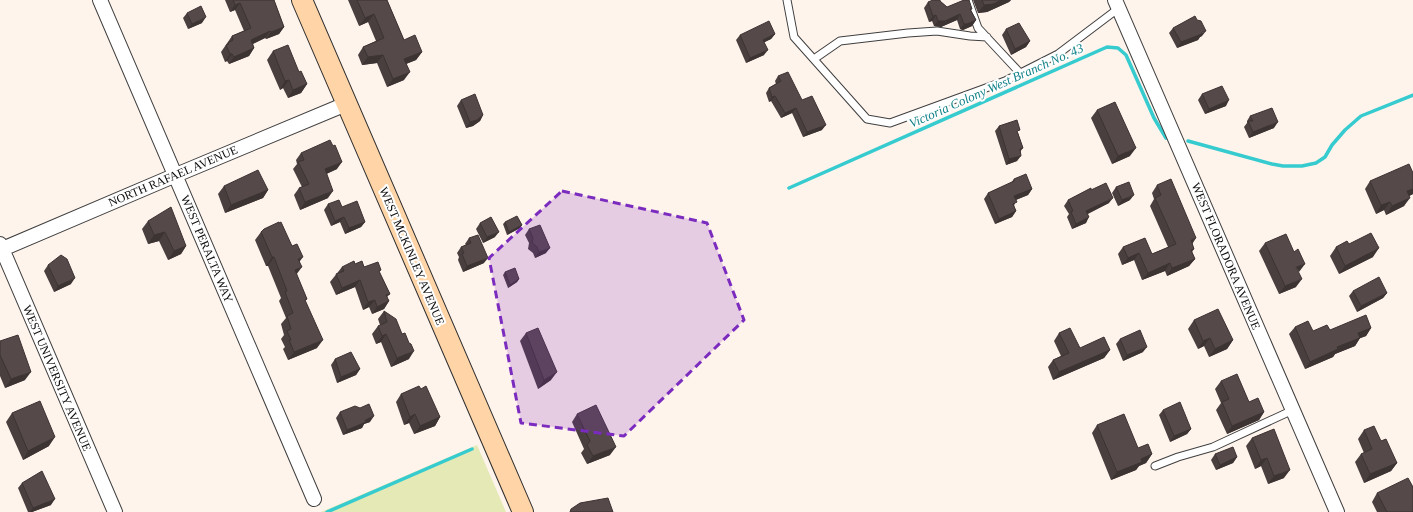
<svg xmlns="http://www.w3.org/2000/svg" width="1413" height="512" font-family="Georgia,serif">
	<rect width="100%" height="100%" fill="#fff4ec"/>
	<!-- green -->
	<path fill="#e4e9b5" d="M477,445L506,512H321Z"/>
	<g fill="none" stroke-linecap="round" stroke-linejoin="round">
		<!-- stream -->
		<path stroke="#36cbcf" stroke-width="3.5" d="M1188,141L1272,164L1283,166H1302L1316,163L1325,157L1332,145L1345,130L1361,116L1413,95
			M789,188L1107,47L1118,48L1126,55L1154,118L1166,138
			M327,512L472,449"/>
		<!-- service casing -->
		<g stroke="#3f3f3f" stroke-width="9">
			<path id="service" d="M787,0L794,37L867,119L890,123L1005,81L1058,54L1119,8
				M968,0L978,28L1020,73
				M814,59L840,41L908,33L937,31L970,36L987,37
				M1155,466L1178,457L1213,447L1293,410"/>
		</g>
		<!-- minor casing -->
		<g stroke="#3f3f3f" stroke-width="16">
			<path id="minor" d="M100,0L314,499
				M1115,0L1337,512
				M0,244L115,512
				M0,250L176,175L346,104"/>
		</g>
		<!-- secondary casing -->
		<g stroke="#2e2e2e" stroke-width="22">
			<path id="secondary" d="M302,0L523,512"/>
		</g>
		<!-- service -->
		<use href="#service" stroke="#fff" stroke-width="7"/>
		<!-- minor -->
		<use href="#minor" stroke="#fff" stroke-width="14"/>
		<!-- secondary -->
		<use href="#secondary" stroke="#ffd4a7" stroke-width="20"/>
	</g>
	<!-- wall -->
	<path fill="#493f3f" d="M225,0H274L284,27L279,34L266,39L265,38L253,44L254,48L249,56L229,64L227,61L225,62L221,52L232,36L244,31L235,10L230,12Z
		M348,0H387L404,40L422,52L416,60L406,64L404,80L387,87L377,63L362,65L358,55L363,47L376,41L368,22L359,26Z
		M973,0H1011L1009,2L987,12L978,13Z
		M940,1L947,7L972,9L971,10L976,20L972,26L963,30L960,29L957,20L941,27L934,26L932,21L929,22L924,8L928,2Z
		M187,13L202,23L188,29L183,18Z
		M1173,28L1202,36L1200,37L1198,40L1177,48L1169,33Z
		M1006,29L1030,41L1026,47L1011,55L1002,35Z
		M775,34L771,39L764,42V55L746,63L736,40L740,35Z
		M273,51L299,72L307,84L301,93L288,98L283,88L280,90L267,60Z
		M778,76L802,100L822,130L803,137L792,113L781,118L771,101L769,102L766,93L769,88L776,84L775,81Z
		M1202,94L1226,106L1205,114L1198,100Z
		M461,100L483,115L480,121L473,126L466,128L457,106Z
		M1097,110L1130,156L1112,164L1091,118Z
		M1250,116L1274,128L1249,138L1244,127L1247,123V121Z
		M999,126L1018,133L1023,148L1020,152L1017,161L1006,165L995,131Z
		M301,153L337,169L326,174L328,198L300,210L294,195L299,188L302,187L293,169L297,164L296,160Z
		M1413,173V194L1409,196L1404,206L1386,215L1384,210L1376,214L1365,189L1370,181Z
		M1014,179L1032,189L1028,195L1016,200L1014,206L1016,211L1012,217L995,224L984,199L988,193L1011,183Z
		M1157,185L1192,244L1194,249L1192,252L1195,259L1189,266L1167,276L1165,271L1142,280L1134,260L1122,265L1118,254L1123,247L1152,254L1168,247L1150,206L1154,199L1152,193Z
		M224,186L268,190L263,198L225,213L218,194Z
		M1116,187L1130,200L1118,206L1112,193Z
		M1091,190L1109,203L1088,214L1086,223L1072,229L1067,217L1069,214L1064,206L1068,200Z
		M328,204L342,207L365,222L361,227L345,234L340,222L331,226L324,210Z
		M148,221L186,246L181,254L168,260L159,241L148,244L142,229Z
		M505,222L522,225L520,228L507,235L503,224Z
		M480,223L495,237L483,243L476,229Z
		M529,229L546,253L535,258L533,253L528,249L529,243L525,235Z
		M261,232L292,246L300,262L296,275L307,299L305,301L317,348L288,360L283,349L285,347L281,339L284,335L281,324L286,318L279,301L281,298L268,266H266L255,240Z
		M469,238L484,263L463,272L458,260L459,257L457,253L461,247L466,245L465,244Z
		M1265,243L1296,287L1279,294L1259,251Z
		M1349,244L1373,257L1339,274L1330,256L1336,247Z
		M355,264L364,267L381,270L379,272L390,294L387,297L389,301L384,309L372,314L369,307L363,310L355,287L336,295L330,282L342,267Z
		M48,265L71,284L54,292L44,271Z
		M505,272L519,279L517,282L508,288L503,275Z
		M1353,291L1387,293L1383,298L1357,312L1349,296Z
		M384,311L409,359L391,367L381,342L376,344L372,334L378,326L380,325L378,319Z
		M1194,320L1233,340L1227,349L1209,357L1204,346L1198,349L1188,329Z
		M1295,327L1313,331L1371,328L1366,336L1360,338L1355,346L1335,354L1333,357L1305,369L1289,334Z
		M526,333L551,380L538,389L520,341Z
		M1059,333L1080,348L1110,350L1104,358L1053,380L1048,367L1053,360L1061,356L1054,341Z
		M1120,339L1143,352L1123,361L1116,344Z
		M0,341L25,380L5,388L0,376Z
		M335,359L360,369L356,375L337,383L331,365Z
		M1221,381L1249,402L1264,412L1259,420L1227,434L1216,410L1221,403L1215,389Z
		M421,389L440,417L435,426L414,434L409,423L404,425L396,402L401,394Z
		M1163,410L1191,429L1187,434L1170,442L1159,415Z
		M340,412L370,422L364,424L362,428L343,435L336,418Z
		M12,413L49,446L23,460L6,422Z
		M577,414L610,455L587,464L581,453L584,449L572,422Z
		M1097,425L1138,448L1152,454L1146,463L1139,466L1136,470L1111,480L1092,433Z
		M1364,430L1381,441L1397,463L1391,471L1364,483L1355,462L1361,454L1364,453L1358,439Z
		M1252,438L1284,478L1268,484L1261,466L1255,469L1246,446Z
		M1215,454L1237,457L1233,463L1216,470L1211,460Z
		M22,483L51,505L32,512H28L18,488Z
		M1377,493L1413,512H1377L1372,502Z"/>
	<!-- shaded-wall -->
	<path fill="#3c3333" d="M1002,0H1011L1009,2L987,12L978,13L984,5Z
		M240,3L235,10L230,12L235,5Z
		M374,14L368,22L359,26L365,18Z
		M960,14L957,20L941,27L934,26L938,21Z
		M936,15L932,21L929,22L933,16Z
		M206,17L202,23L188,29L192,24Z
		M976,20L972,26L963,30L960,29L964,24Z
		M284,27L279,34L266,39L271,32Z
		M270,31L265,38L246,47L251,40Z
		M1206,31L1202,36L1200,37L1198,40L1177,48L1181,42Z
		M775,34L771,39L759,45L763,40Z
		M1030,41L1026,47L1011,55L1015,49Z
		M254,48L249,56L229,64L234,57Z
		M768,50L764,55L746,63L750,58Z
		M422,52L416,60L398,67L404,59Z
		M230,54H232L227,61L225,62Z
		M383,55L377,63L362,65L368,57Z
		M410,72L404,80L387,87L393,79Z
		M289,80L283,88L280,90L285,81Z
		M307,84L301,93L288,98L293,90Z
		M775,96L771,101L769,102L772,97Z
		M1229,100L1226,106L1205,114L1209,109Z
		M796,108L792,113L781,118L785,113Z
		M483,115L480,121L473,126L466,128L470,122Z
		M1278,122L1274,128L1249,138L1253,132Z
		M826,125L822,130L803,137L807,132Z
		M1136,148L1130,156L1112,164L1118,156Z
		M1021,156L1017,161L1006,165L1009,159Z
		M342,162L337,169L320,177L325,169Z
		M1032,189L1028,195L1010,202L1014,196Z
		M1413,189V194L1401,200L1407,191Z
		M268,190L263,198L225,213L231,205Z
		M333,191L328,198L300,210L305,202Z
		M1134,195L1130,200L1118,206L1122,200Z
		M1113,198L1109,203L1082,216L1086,211Z
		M1410,198L1404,206L1386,215L1392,206Z
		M1390,202L1384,210L1376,214L1381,205Z
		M1016,211L1012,217L995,224L999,219Z
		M344,217L340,222L331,226L335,221Z
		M1089,217L1086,223L1072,229L1076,224Z
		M365,222L361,227L345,234L349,228Z
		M522,225L520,228L507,235L509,232Z
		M165,232L159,241L148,244L154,235Z
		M499,232L495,237L483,243L487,237Z
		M1196,238L1191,246V240Z
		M186,246L181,254L168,260L174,251Z
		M550,248L546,253L535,258L539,252Z
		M1379,248L1373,257L1339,274L1345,266Z
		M1139,253L1134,260L1122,265L1128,258Z
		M272,257H274L268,266H266Z
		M303,257L297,265L298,259Z
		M488,258L484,263L463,272L467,266Z
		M1195,259L1189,266L1167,276L1172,268Z
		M1170,263L1165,271L1142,280L1148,273Z
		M1305,264L1299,272L1296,267Z
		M302,267L296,275L295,270Z
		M75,278L71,284L54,292L58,286Z
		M519,279L517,282L508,288L510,285Z
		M1302,279L1296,287L1279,294L1285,286Z
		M360,280L355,287L336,295L342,288Z
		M1387,293L1383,298L1357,312L1361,306Z
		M375,300L369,307L363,310L368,302Z
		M389,301L384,309L372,314L377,307Z
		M1371,328L1366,336L1353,341L1358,333Z
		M386,334L381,342L376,344L382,336Z
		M1210,338L1204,346L1198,349L1203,341Z
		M1360,338L1355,346L1335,354L1333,357L1305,369L1310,362L1337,347Z
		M323,340L317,348L288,360L294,352Z
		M1233,340L1227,349L1209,357L1215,349Z
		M1147,347L1143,352L1123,361L1127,355Z
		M1110,350L1104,358L1053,380L1059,372Z
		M414,351L409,359L391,367L397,358Z
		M360,369L356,375L337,383L341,377Z
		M31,372L25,380L5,388L11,379Z
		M557,372L551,380L538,389L544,380Z
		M1264,412L1259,420L1227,434L1232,426Z
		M415,414L409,423L404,425L410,417Z
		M374,416L370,422L364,424L362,428L343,435L347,430L365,420Z
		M440,417L435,426L414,434L420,426Z
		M1191,429L1187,434L1170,442L1174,436Z
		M55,437L49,446L23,460L28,451Z
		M616,447L610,455L587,464L593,456Z
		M1152,454L1146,463L1139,466L1136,470L1111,480L1117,472L1141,459Z
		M1237,457L1233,463L1216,470L1220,465Z
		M1267,458L1261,466L1255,469L1261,460Z
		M1397,463L1391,471L1364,483L1370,474Z
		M1290,470L1284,478L1268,484L1274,476Z
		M55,499L51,505L32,512H30L33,508Z"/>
	<!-- building -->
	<path fill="#554949" stroke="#3c3333" d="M233,0H274L284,27L271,32L270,31L251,40L254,48L234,57L232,54H230L226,45L229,44L228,43L233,40L232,36L251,28L240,3L235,5Z
		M357,0H387L404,40L415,35L422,52L404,59L410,72L393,79L383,55L368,57L363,47L384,38L374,14L365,18Z
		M933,0H940V1L947,7L964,0H969L972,9H970L976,20L967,24H964L960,14L945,21H938L936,15L933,16L928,2Z
		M982,0H1002L993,4L984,5Z
		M201,6L206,17L192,24L187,13Z
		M1195,16L1197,20L1201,21L1206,31L1202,32V34L1181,42L1173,28Z
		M769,21L775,34L763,40L768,50L750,58L740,35Z
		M1019,23L1030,41L1015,49L1006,29Z
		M288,45L299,72L301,71L307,84L293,90L289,80L285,81L273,51Z
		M788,72L802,100L812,96L826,125L807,132L796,108L785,113L775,96L772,97L769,88L781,81L778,76Z
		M1222,86L1229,100L1209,109L1202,94Z
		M475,94L483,115L477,120L470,122L461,100Z
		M1115,102L1136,148L1118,156L1097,110Z
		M1272,108L1278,122L1253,132L1248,121H1253L1250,116Z
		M1017,120L1020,130L1017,131L1023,148L1020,149L1021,156L1009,159L999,126Z
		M330,140L333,146L335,145L342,162L325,169L333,191L305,202L299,188L309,184L298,162L304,160L301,153Z
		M1409,164L1413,173V189L1407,191L1410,198L1392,206L1390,202L1381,205L1370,181Z
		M258,170L268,190L231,205L224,186Z
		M1026,174L1032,189L1014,196L1017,202L1013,204L1016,211L999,219L988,193L1014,181V179Z
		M1171,179L1196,238L1191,240L1194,249L1191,250L1195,259L1172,268L1170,263L1148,273L1139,253L1128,258L1123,247L1145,238L1152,254L1176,244L1155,198L1161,195L1157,185Z
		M1129,182L1134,195L1122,200L1116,187Z
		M1106,183L1113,198L1086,211L1089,217L1076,224L1071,212L1073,211L1068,200L1091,188V190Z
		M339,200L342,207L357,201L365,222L349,228L344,217L335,221L328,204Z
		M171,207L186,246L174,251L165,232L154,235L148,221Z
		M517,216L522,225L509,232L505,222Z
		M491,217L499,232L487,237L480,223Z
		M279,222V223L281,222L292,246L297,244L303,257L298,259L302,267L295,270L307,299L305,300L323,340L294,352L289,340H291L287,331L291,329L287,316L293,313L285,292L287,291L274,257H272L261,232L264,229Z
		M540,225L550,248L539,252L537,247L532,243L533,238L529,229Z
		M1371,233L1379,248L1345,266L1336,247L1347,241L1349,244Z
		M1286,234L1294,252L1298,249L1305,264L1296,267L1302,279L1285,286L1265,243Z
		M478,235L488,258L467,266L462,254L464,253L461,247L471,243L469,238Z
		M61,255L67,259L75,278L58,286L48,265Z
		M354,261L355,264L362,261L364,267L378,262L381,270L379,271L390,294L386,295L389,301L377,307L375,300L368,302L360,280L342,288L336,274L344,271L342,267Z
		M515,268L519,279L510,285L505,272Z
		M1379,277L1387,293L1361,306L1353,291Z
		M1218,309L1233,340L1215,349L1210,338L1203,341L1194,320Z
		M384,311L396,319L402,334L405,333L409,343L411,344L414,351L397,358L386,334L382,336L378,326L387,322Z
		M1366,315L1371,328L1358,333L1360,338L1337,347L1338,349L1310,362L1295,327L1308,321L1313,331L1327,325L1330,330Z
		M538,328L557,372L544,380L526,333Z
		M1070,328L1080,348L1104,337L1110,350L1059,372L1053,360L1069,353L1059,333Z
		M1140,330L1147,347L1127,355L1120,339Z
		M18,335L31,372L11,379L0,355V341Z
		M351,352L360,369L341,377L335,359Z
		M1237,374L1249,402L1258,398L1264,412L1232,426L1222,402L1229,399L1221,381Z
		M419,386L421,389L426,386L440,417L420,426L415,414L410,417L401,394Z
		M40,401L55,437L28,451L12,413Z
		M1180,402L1191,429L1174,436L1163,410Z
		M369,404L374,416L365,420L366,422L347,430L340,412L355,406L360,408Z
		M596,405L616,447L593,456L587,445L590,441L577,414Z
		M1124,414L1138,448L1148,444L1152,454L1141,459L1142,462L1117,472L1097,425Z
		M1374,426L1381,441L1386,439L1397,463L1370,474L1361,454L1372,449L1364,430Z
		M1274,429L1290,470L1274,476L1267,458L1261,460L1252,438Z
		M1233,447L1237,457L1220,465L1215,454Z
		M42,471L55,499L33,508L22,483Z
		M1408,478L1413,487V512H1387L1377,493Z
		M608,498L613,512H570L571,509L580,503Z"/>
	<!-- marked area -->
	<path fill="#7b2cbf" fill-opacity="0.2" stroke="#7b2cbf" stroke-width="3" stroke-dasharray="8 5" stroke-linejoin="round" d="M562,191L707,223L744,320L624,436L521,423L489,258Z"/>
	<g text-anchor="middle" stroke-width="4" stroke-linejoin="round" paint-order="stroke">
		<!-- street labels -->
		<g font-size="12" fill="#0c0c0c" stroke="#fff">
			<text transform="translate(173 176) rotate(-23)" y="4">NORTH RAFAEL AVENUE</text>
			<text transform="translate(207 249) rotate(67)" y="4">WEST PERALTA WAY</text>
			<text transform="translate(412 256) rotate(67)" y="4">WEST MCKINLEY AVENUE</text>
			<text transform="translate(1226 256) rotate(67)" y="4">WEST FLORADORA AVENUE</text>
			<text transform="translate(57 378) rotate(67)" y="4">WEST UNIVERSITY AVENUE</text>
		</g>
		<!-- water labels -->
		<g font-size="13" font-style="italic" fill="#14838a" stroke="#fff">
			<text transform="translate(996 85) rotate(-24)" y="5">Victoria Colony West Branch No. 43</text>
		</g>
	</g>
</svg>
